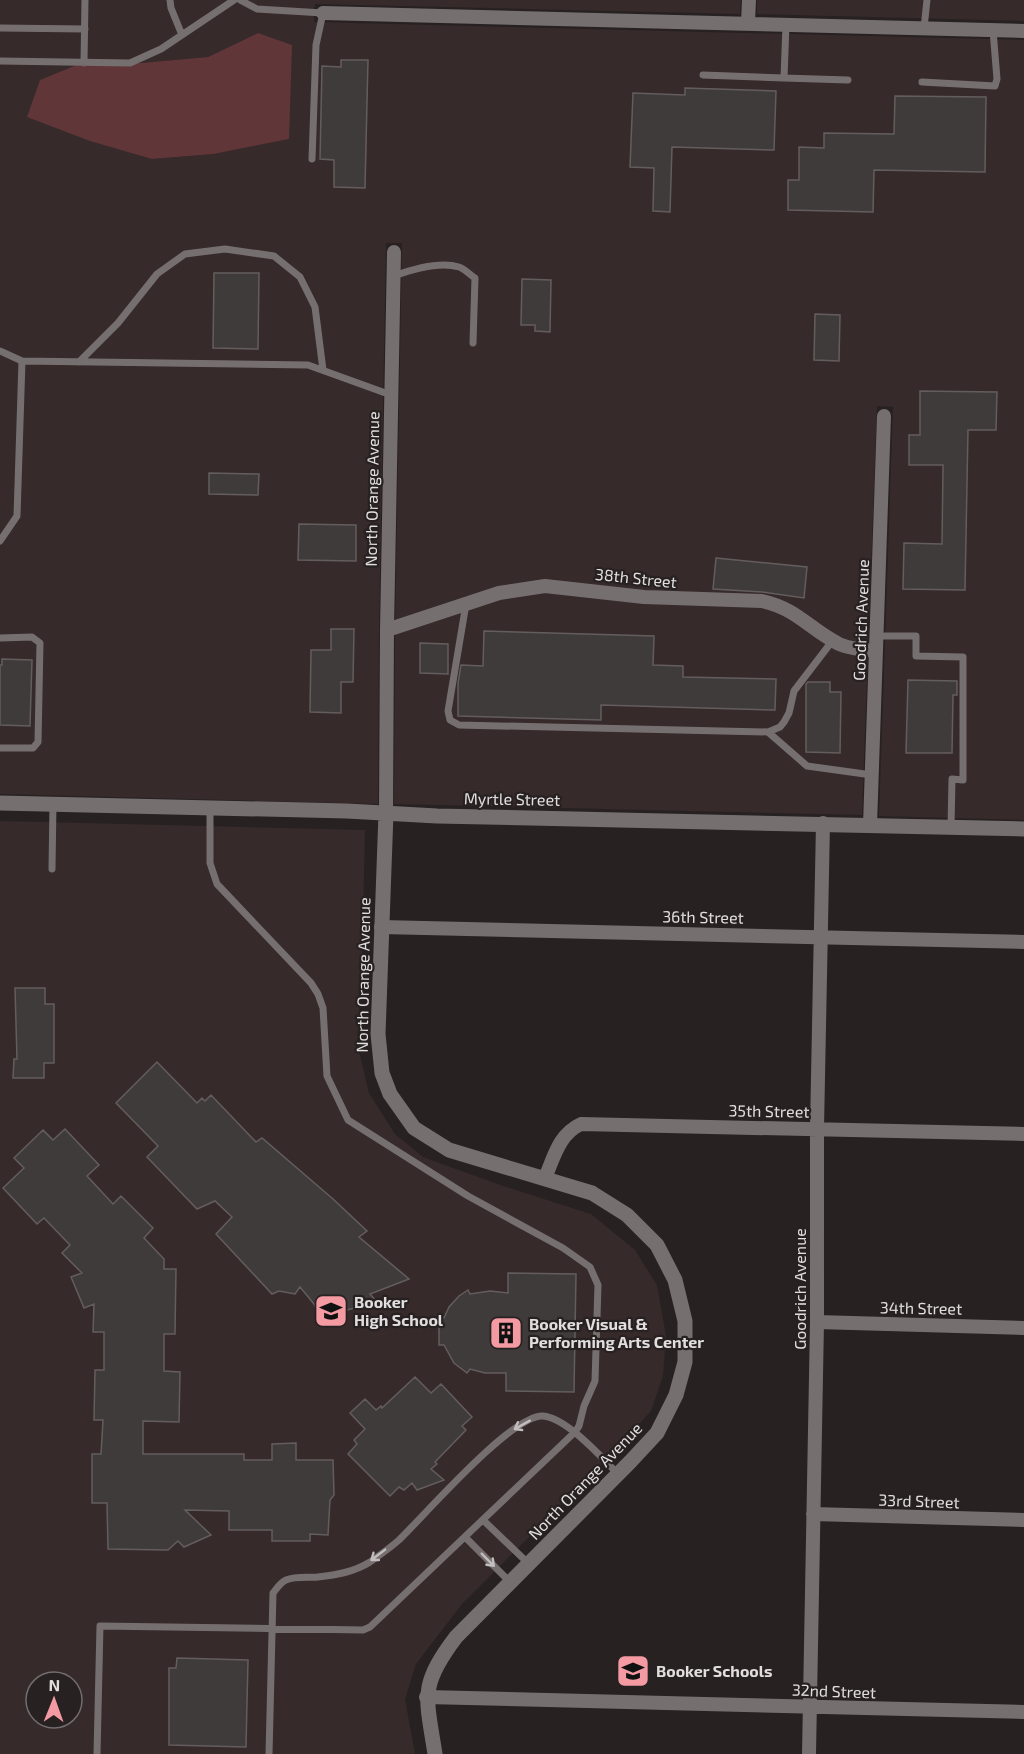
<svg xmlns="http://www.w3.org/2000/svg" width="1024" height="1754" font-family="'Exo 2',sans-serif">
	<rect width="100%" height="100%" fill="#272122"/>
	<!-- built -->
	<path fill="#362a2b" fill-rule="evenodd" d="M0,0H741L740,14L315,4L314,22L1024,40V820L879,816L893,407L877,406L862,815L394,804L395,630L402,243H386L379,629L378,804L0,794ZM258,33L289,139L214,154L152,159L84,62L140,63L208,57Z
		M757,0H1024V21L757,14Z
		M0,821L365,830L362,966L357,1043L369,1093L395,1134L423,1157L503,1186L591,1214L635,1250L657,1285L666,1336L663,1376L651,1411L616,1450L462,1604L416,1664L405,1699L415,1754H0ZM36,1682H72V1718H36Z"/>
	<!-- green -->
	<path fill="#603639" d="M258,33L292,45L289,139L214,154L152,159L90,141L27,117L40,80L84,62L140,63L208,57Z"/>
	<!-- building -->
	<path fill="#403b3b" stroke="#645d5e" stroke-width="1.5" d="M341,60H368L365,188L334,187V160L320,159L322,66L341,67Z
		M685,88L776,91L774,150L672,147L670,212L653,211L654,168L630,167L633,93L685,95Z
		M895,96L986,97L985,172L874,170L873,212L788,210V180H799V147L824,148V133L894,134Z
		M214,273H259L258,349L213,348Z
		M522,279L551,280L550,332L535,331V325H521Z
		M815,314L840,315L839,361L814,360Z
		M920,391L997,392L996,430H968L965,590L903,589L904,543L942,544L943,465H909V435H920Z
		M209,473L259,474L258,495L209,494Z
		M299,524L356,525V561L298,560Z
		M716,558L807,567L804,598L762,592L713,589Z
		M331,629H354L353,682H341V713L310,712L311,650H331Z
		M484,631L654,636L653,665L683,666V677L776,679L775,710L601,705V720L458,716V683L461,665L483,666Z
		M420,643L448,644V674L420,673Z
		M2,659L32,660L30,726L0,725V665H2Z
		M908,680L957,681V695H953L952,753H906Z
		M808,682H830V692H841L840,753L806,752V684Z
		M15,988H45V1004H54V1063H44V1078H13L14,1059H17Z
		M157,1062L197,1103L202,1098L205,1101L211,1095L256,1142L262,1138L333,1199L367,1231L359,1237L409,1279L370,1294L377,1302L320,1317L314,1304L300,1287L295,1294L279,1291L272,1294L216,1234L232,1217L215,1201L197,1209L147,1157L158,1146L116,1103Z
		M65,1129L99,1165L87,1176L113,1204L121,1196L153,1228L144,1238L164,1259V1269H176L175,1334H164V1371L180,1372L179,1422L143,1421V1454H244V1460H272V1444L296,1443V1460H333L334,1495L330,1500L328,1535L310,1534V1541H272V1530H229V1511L185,1510L211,1535L184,1547L178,1541L168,1550L108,1549L107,1503H92V1454H101L103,1420H94L95,1370H104V1332H93L94,1304L84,1308L71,1277L82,1273L62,1253L70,1245L44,1218L37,1224L3,1188L24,1168L14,1158L43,1130L53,1140Z
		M508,1273L576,1274L574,1392L506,1391V1373H485L470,1369L467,1373L454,1363L444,1345H439V1317L444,1318L449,1307L459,1296L468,1290L470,1294L490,1291L508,1293Z
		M415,1377L431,1393L441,1384L472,1417L462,1426L466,1430L435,1462L437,1464L431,1469L444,1480L417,1490L412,1483L404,1490L399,1487L390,1496L348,1454L357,1444L354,1440L365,1429L350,1413L365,1399L376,1410L381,1406L382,1408Z
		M177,1658L248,1660L246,1747L169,1745V1668H176Z"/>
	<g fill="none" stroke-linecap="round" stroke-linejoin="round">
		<!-- lane -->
		<path stroke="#766f70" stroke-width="7" d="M170,0L171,8L182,35
			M240,0L257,9L323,13L316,45L312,159
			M0,28L85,29
			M924,28L927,0
			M0,61L130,63L161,49L234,0
			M84,63L85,0
			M703,75L784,78L786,24
			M784,78L848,80
			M922,82L995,86L997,79L993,30
			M394,276C413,269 439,261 459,267C465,269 470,275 475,278L473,343
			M0,351L22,361L308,365L391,395
			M79,362L118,323L157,274L185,254L225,249L274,256L300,277L315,307L323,370
			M0,541L17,516L22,361
			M466,604L448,711L450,720L459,725L768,732L780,727L784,722L789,713L794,691L833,640
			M877,636H916V656L963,657V780L952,779L951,827
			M0,638L32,637L40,643L38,742L33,748H0
			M768,732L807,766L872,775
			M52,869L53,804
			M483,1520L529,1564
			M465,1537L510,1582
			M97,1754L100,1626L363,1630L370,1627L575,1432L579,1426L584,1406L595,1381L598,1285L590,1267L563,1248L468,1196L348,1120L327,1076L323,1008L318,994L311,983L217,884L210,863V808
			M269,1754L273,1593C277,1588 281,1582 286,1580C296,1576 307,1578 318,1577C336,1575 354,1572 370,1562C380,1555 390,1548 399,1540C424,1516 512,1414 543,1416C567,1418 602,1458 618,1474"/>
		<!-- street -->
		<path stroke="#766f70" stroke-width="14" d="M323,13L1024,31
			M748,23L749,0
			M387,630L499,593L545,586L644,597L762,601C798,609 809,629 839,644C850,649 864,650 876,651
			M386,813L387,630L394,252
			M870,825L884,416
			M381,927L1024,942
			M545,1178C554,1157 559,1134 581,1124L1024,1134
			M817,1322L1024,1328
			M813,1514L1024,1520
			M426,1697L1024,1712
			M809,1754L817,1322V1128L823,823"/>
		<!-- secondary -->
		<path stroke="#766f70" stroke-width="15" d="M0,803L347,811L437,816L1024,829
			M386,813L378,1034L382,1073L390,1094L414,1128L449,1150L592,1193L627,1215L657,1245L675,1280L685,1321V1362L676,1395L657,1433L630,1462L456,1637C419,1686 426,1696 435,1754"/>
	</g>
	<!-- one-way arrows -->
	<defs><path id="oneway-shaft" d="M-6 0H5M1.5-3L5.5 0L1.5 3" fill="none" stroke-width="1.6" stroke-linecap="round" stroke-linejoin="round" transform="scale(1.5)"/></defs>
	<g stroke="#c2bdbe">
		<use href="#oneway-shaft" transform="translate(522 1425) rotate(151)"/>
		<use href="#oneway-shaft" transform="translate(378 1555) rotate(143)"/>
		<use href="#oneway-shaft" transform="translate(488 1560) rotate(45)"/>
	</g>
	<!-- icons -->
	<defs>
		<g id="school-square" transform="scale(1.725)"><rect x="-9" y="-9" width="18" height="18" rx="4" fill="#f49aa2" stroke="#272122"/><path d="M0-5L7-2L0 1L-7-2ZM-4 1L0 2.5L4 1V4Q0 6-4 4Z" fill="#111"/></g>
		<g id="building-square" transform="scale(1.725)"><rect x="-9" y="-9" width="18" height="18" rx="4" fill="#f49aa2" stroke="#272122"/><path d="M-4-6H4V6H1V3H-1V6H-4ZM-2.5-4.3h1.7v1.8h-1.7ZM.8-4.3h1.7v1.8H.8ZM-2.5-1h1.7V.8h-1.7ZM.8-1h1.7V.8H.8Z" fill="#111"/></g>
	</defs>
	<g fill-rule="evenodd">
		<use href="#school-square" x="331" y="1311"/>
		<use href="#building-square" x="506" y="1333"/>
		<use href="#school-square" x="633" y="1671"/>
	</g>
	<g text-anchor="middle" stroke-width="4.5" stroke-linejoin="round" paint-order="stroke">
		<!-- street labels -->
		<g font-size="16" fill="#e2dedf" stroke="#272122">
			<text transform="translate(372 489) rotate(-89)" y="6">North Orange Avenue</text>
			<text transform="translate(636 578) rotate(6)" y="6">38th Street</text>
			<text transform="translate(861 620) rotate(-88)" y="6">Goodrich Avenue</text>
			<text transform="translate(512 799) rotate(1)" y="6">Myrtle Street</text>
			<text transform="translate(703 917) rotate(1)" y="6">36th Street</text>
			<text transform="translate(363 975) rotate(-89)" y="6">North Orange Avenue</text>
			<text transform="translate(769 1111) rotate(1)" y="6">35th Street</text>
			<text transform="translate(800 1289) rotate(-90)" y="6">Goodrich Avenue</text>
			<text transform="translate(921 1308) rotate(1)" y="6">34th Street</text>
			<text transform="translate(585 1481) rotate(-46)" y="6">North Orange Avenue</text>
			<text transform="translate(919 1501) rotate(2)" y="6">33rd Street</text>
			<text transform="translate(834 1691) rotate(2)" y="6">32nd Street</text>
		</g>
		<!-- poi labels -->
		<g font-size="16" font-weight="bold" fill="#e2dedf" stroke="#272122" text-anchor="start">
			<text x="354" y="1308">Booker<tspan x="354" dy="18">High School</tspan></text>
			<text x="529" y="1330">Booker Visual &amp;<tspan x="529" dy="18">Performing Arts Center</tspan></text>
			<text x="656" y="1677">Booker Schools</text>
		</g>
	</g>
	<!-- north arrow -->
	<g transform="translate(54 1700) rotate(1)"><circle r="28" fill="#272122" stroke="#726d6e" stroke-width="1.5"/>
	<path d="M0-4.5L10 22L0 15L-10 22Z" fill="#f49aa2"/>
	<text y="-9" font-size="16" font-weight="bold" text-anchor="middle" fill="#e2dedf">N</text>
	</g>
</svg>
